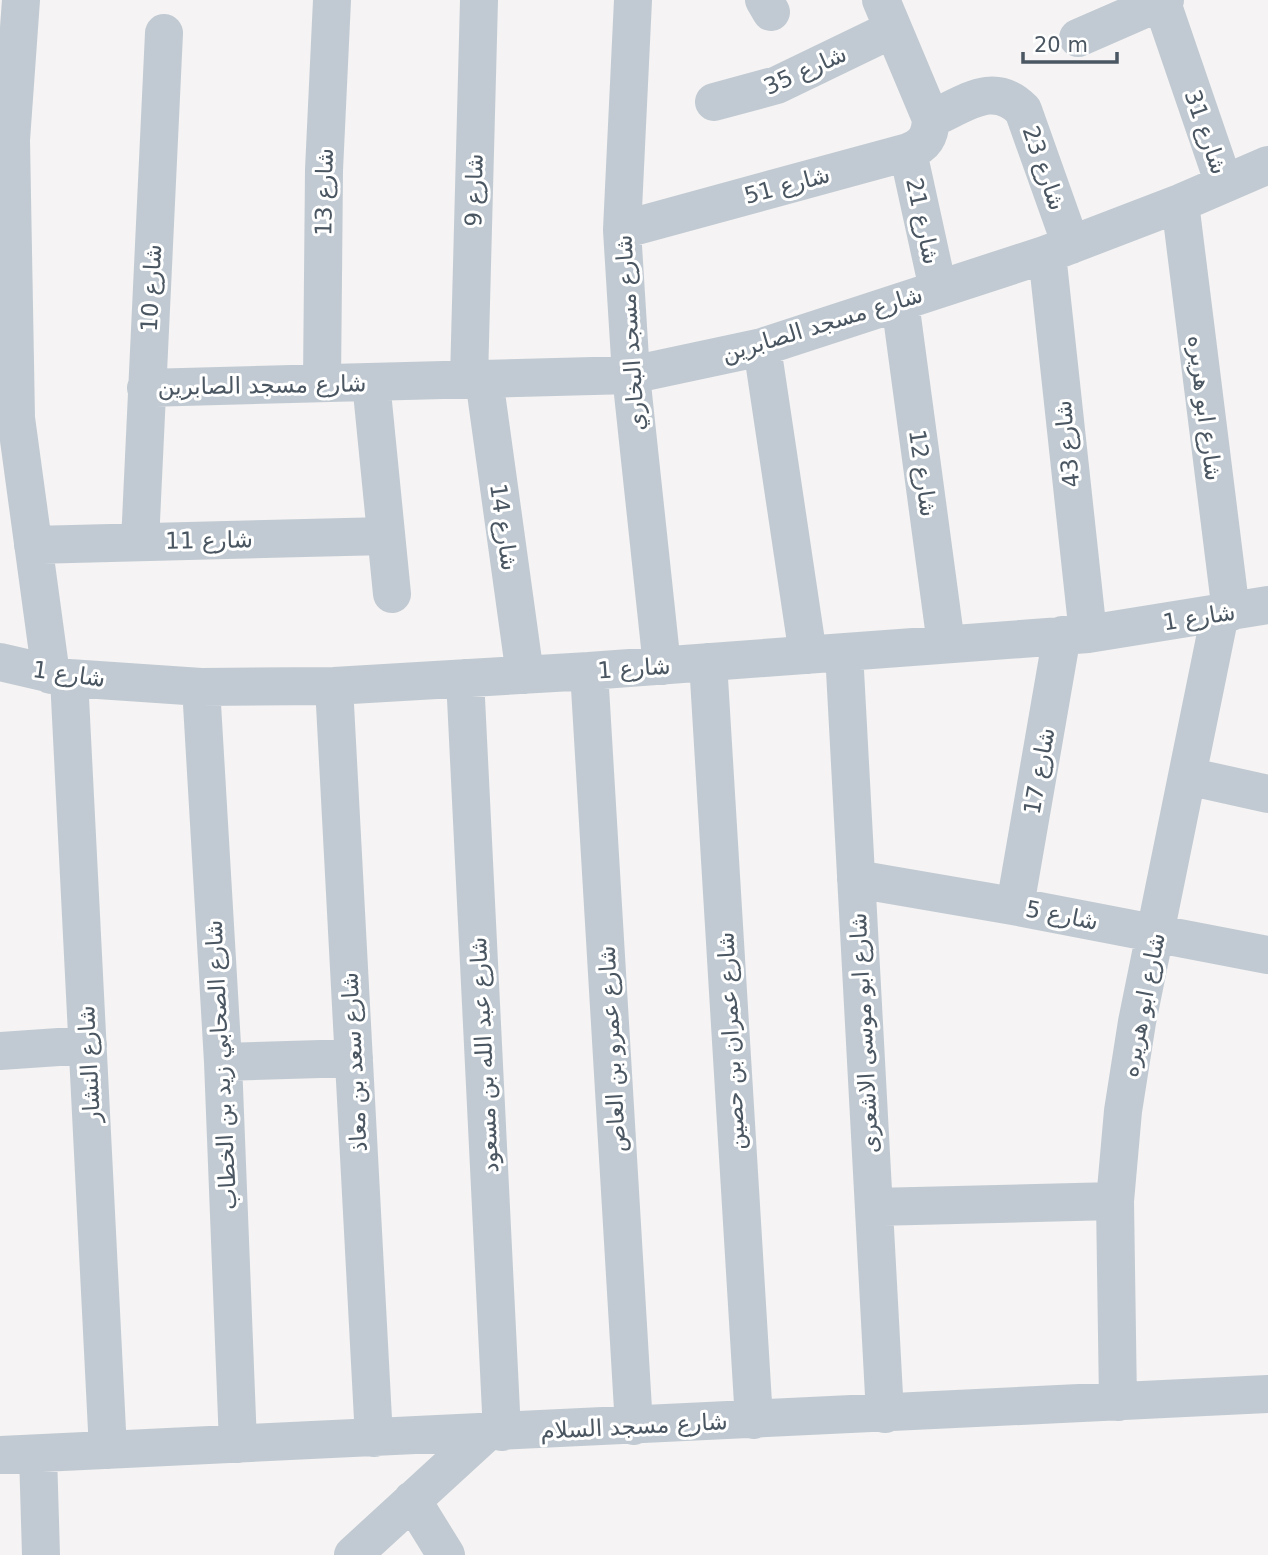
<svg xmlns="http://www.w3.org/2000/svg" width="1268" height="1555" font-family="'DejaVu Sans',Vazirmatn,sans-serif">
	<rect width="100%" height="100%" fill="#f5f3f3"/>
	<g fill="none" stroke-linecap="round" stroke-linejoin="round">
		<!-- minor -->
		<path stroke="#c1cad2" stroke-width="38" d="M21,0L11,140L16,418L51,675
			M633,0L622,230L631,375L662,666
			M764,0L771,12
			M1161,0L1224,184
			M1078,38L1165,0
			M714,102L777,85L893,29
			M931,119C964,105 993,79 1023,110L1071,245
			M908,152L938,289
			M1180,203L1231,612
			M622,230L908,152C925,145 930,137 931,119L881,0
			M1047,254L1088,634
			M900,302L946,644
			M762,347L808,655
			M469,379L479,0
			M484,379L525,675
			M371,382L392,594
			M322,383L324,170L332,0
			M146,388L631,375L762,347L1047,254L1180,203L1268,165
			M140,542L164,33
			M33,545L386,536
			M844,652L885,1414
			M0,662L69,678L201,687L334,686L589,671L1088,634L1268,605
			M708,662L754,1420
			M589,671L634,1426
			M69,678L108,1450
			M465,678L502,1432
			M334,686L374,1438
			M201,687L223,1062L238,1444
			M1187,776L1268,794
			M856,879L1013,906L1268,955
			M1015,906L1062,635
			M0,1051L88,1045
			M223,1062L354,1058
			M874,1207L1115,1201
			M1118,1402L1115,1201L1123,1111L1137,1022L1220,614
			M38,1454L41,1555
			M0,1455L1268,1394
			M412,1500L446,1555
			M353,1555L486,1433"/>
	</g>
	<g text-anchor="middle" stroke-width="6" stroke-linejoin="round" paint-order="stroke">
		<!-- street labels -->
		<g font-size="23" fill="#4a5661" stroke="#fff">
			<text transform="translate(805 70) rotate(-24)" y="8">شارع 35</text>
			<text transform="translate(1206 132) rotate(71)" y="8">شارع 31</text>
			<text transform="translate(1044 168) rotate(71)" y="8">شارع 23</text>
			<text transform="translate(787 185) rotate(-15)" y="8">شارع 51</text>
			<text transform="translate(474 190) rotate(-89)" y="8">شارع 9</text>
			<text transform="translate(324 192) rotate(-89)" y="8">شارع 13</text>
			<text transform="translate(923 221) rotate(78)" y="8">شارع 21</text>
			<text transform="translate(151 288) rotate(-87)" y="8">شارع 10</text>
			<text transform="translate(822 324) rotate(-17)" y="8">شارع مسجد الصابرين</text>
			<text transform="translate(630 333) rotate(-94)" y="8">شارع مسجد البخاري</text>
			<text transform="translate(262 385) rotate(-1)" y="8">شارع مسجد الصابرين</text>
			<text transform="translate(1205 408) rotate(83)" y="8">شارع ابو هريره</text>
			<text transform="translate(1067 444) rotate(-96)" y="8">شارع 43</text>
			<text transform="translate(923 473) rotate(82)" y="8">شارع 12</text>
			<text transform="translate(504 527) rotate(82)" y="8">شارع 14</text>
			<text transform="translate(209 540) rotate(-1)" y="8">شارع 11</text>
			<text transform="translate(1199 617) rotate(-9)" y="8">شارع 1</text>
			<text transform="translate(634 668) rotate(-4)" y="8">شارع 1</text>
			<text transform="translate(69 674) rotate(8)" y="8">شارع 1</text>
			<text transform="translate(1039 771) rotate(-80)" y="8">شارع 17</text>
			<text transform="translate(1062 915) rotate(11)" y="8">شارع 5</text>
			<text transform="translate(1143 1005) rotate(-79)" y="8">شارع ابو هريره</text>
			<text transform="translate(864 1033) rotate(-93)" y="8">شارع ابو موسى الاشعرى</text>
			<text transform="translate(731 1041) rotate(-93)" y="8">شارع عمران بن حصين</text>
			<text transform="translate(612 1049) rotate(-93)" y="8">شارع عمرو بن العاص</text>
			<text transform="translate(484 1055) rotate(-93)" y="8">شارع عبد الله بن مسعود</text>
			<text transform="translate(354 1062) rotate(-93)" y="8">شارع سعد بن معاذ</text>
			<text transform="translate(89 1064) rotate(-93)" y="8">شارع النشار</text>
			<text transform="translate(221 1065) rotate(-93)" y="8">شارع الصحابي زيد بن الخطاب</text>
			<text transform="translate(634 1426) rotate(-3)" y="8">شارع مسجد السلام</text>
		</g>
	</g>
	<!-- scale -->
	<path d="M1023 52v10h94v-10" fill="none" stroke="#4a5661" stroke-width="3.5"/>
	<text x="1034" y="52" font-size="21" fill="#4a5661" stroke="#ffffff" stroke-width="5" paint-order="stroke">20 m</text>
</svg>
